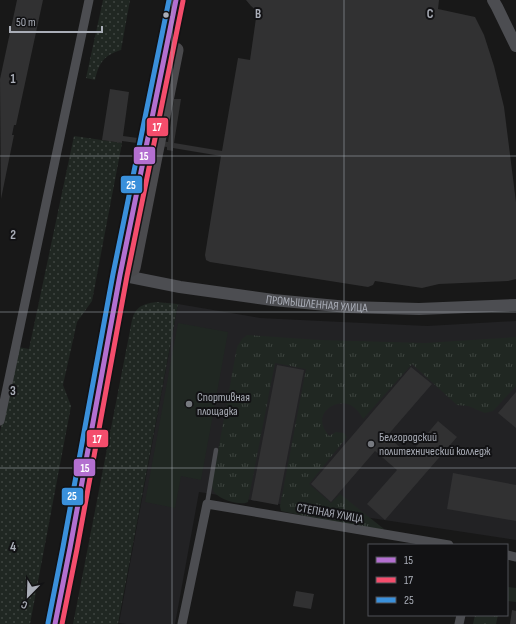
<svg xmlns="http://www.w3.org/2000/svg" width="516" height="624" font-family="'Sofia Sans Condensed',sans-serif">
	<defs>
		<pattern id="grass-dots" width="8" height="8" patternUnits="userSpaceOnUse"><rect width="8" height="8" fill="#202722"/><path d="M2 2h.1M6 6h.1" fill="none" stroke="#3e4440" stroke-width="1.8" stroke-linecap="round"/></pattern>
		<pattern id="park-tufts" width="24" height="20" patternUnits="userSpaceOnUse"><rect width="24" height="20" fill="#202722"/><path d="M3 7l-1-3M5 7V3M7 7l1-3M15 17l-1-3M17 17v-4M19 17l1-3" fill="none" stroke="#3e4440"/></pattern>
	</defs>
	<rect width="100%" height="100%" fill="#181818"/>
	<!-- built -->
	<path fill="#222224" d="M178,304L260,318L321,321L427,326L516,321V540L199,492L175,624H126L119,623Z"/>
	<!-- grass -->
	<path fill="url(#grass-dots)" d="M103,0H130L121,50C104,55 99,63 95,80L86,78Z
		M74,136L122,143L92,301L77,322L63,385L71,406L30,624H0V432L18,347L29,349Z
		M156,302L178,304L118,624H73L132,320C136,306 143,304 156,302Z"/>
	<!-- park -->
	<path fill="url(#park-tufts)" d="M247,335L320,340L425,343L516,337V386L493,411L485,413L468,406L457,405L412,364L363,419C360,413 356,408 350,405C346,403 341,403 337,404C320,409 318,424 329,436L336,432L344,433L347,437L309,484L331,503L340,494L384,529L380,532L281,511L280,506L306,369L275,363L248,502C241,506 221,500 215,493C213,491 212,487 212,484L237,347L242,339Z
		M507,587L516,588V602L507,601Z
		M475,615H498L496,624H473Z"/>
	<!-- pitch -->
	<path fill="#202722" d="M178,323L228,332L201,480L181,476L175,508L145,502Z"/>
	<!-- building -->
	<path fill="#313132" d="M17,0H43L16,125H14L12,135H14L1,199L0,79Z
		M246,0H439L438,9L475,17L484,35L494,66L504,107L516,202V279L508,281L439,284L422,288L375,281L373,285L368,287L210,262L206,260L205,255L221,156L173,148V151L167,150V147L122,141V143L102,140L110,89L129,92L123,136L168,142L174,99H181L174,143L222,151L238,58L250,60L257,11L251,6Z
		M277,365L304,370L278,505L251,500Z
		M411,367L432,384L387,436L409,455L438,421L457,437L385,520L367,504L397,470L375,451L331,502L311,484Z
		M516,392V428L498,413Z
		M453,473L516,485V521L447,509Z
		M296,591L314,594L311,609L293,606Z
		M512,610L516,611V624H510Z"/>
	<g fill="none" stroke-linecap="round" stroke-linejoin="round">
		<!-- service -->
		<path stroke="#4c4d51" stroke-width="4.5" d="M207,504L216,450"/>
		<!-- minor -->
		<path stroke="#4c4d51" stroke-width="9" d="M0,421L89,0
			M507,555L516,557
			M182,624L207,504L449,545
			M459,624L461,615"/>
		<!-- tertiary -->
		<g stroke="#4c4d51" stroke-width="12">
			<path d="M493,0L497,7L516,46"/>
			<path id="s1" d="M120,275L180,287L273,300L348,307L419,309L516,305"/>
		</g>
		<!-- primary -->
		<path stroke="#4a4a4d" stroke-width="15" d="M120,275L133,268L176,50
			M55,624L70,548L120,275L176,0"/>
		<!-- bus-1 casing -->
		<g stroke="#121214" stroke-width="8">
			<path id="bus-1" d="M55,624L70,548L120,275L176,0"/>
		</g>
		<!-- bus-2 casing -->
		<g stroke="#121214" stroke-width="8">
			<path id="bus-2" d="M62,624L77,549L127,276L183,1"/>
		</g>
		<!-- bus-3 casing -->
		<g stroke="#121214" stroke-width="8">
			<path id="bus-3" d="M48,623L63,547L113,274L169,0"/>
		</g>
		<!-- bus-1 -->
		<use href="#bus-1" stroke="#b36fd0" stroke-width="5"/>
		<!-- bus-2 -->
		<use href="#bus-2" stroke="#f44d6c" stroke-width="5"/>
		<!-- bus-3 -->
		<use href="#bus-3" stroke="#3a90db" stroke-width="5"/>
	</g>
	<!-- grid -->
	<path fill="none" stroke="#aaaeb8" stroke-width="1" stroke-opacity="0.55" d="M172,0V624M344,0V624M0,156H516M0,312H516M0,468H516"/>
	<!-- markers -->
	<circle fill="#aaaeb8" stroke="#121214" stroke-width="1.5" cx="166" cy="15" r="3.5"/>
	<g fill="#777a80" stroke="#121214" stroke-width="1.5">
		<circle cx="189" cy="404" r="4"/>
		<circle cx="371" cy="444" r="4"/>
	</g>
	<g text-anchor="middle" stroke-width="4" stroke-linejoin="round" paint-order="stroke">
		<!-- street labels -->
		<g font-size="12" fill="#aaaeb8" stroke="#121214">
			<text dy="4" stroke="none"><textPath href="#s1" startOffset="199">ПРОМЫШЛЕННАЯ УЛИЦА</textPath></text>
			<text transform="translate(330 513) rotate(10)" y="4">СТЕПНАЯ УЛИЦА</text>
		</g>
		<!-- poi labels -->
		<g font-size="12" fill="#aaaeb8" stroke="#121214" text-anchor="start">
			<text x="197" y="401">Спортивная<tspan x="197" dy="14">площадка</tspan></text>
			<text x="379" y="441">Белгородский<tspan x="379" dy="14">политехнический колледж</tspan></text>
		</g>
	</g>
	<g font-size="13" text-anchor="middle" font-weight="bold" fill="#aaaeb8" stroke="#121214" stroke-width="4" stroke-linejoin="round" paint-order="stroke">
		<text x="258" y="18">B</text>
		<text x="430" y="18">C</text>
		<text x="13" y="83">1</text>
		<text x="13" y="239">2</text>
		<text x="13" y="395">3</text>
		<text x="13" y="551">4</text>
	</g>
	<g stroke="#121214" stroke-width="1.5">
		<rect x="146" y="117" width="23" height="20" rx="4" fill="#f44d6c"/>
		<rect x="133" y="146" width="23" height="19" rx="4" fill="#b36fd0"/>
		<rect x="120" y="175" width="23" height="19" rx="4" fill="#3a90db"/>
		<rect x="86" y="429" width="23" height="19" rx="4" fill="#f44d6c"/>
		<rect x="73" y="458" width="23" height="19" rx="4" fill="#b36fd0"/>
		<rect x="61" y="487" width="23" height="19" rx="4" fill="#3a90db"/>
	</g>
	<g font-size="11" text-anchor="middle" font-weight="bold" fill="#fff">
		<text x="157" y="131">17</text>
		<text x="144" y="160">15</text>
		<text x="131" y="189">25</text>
		<text x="97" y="443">17</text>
		<text x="85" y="472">15</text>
		<text x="72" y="500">25</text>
	</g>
	<!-- legend -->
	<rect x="368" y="544" width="140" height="72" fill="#121214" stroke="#4f5056"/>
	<rect x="376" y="557" width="20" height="6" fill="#b36fd0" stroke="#4f5056"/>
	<text x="404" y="564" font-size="12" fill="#aaaeb8">15</text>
	<rect x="376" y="577" width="20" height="6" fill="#f44d6c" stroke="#4f5056"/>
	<text x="404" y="584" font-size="12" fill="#aaaeb8">17</text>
	<rect x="376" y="597" width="20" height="6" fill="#3a90db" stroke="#4f5056"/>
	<text x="404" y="604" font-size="12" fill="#aaaeb8">25</text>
	<!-- north arrow -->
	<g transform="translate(28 596) rotate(203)" stroke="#121214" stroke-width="3" paint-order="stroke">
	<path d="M0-3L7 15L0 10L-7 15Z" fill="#aaaeb8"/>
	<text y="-6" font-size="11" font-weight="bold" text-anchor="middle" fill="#aaaeb8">С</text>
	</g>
	<!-- scale -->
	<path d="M10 26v6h92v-6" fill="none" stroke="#aaaeb8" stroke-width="2"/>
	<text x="16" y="26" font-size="12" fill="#aaaeb8" stroke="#121214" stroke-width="3" paint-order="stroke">50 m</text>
</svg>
